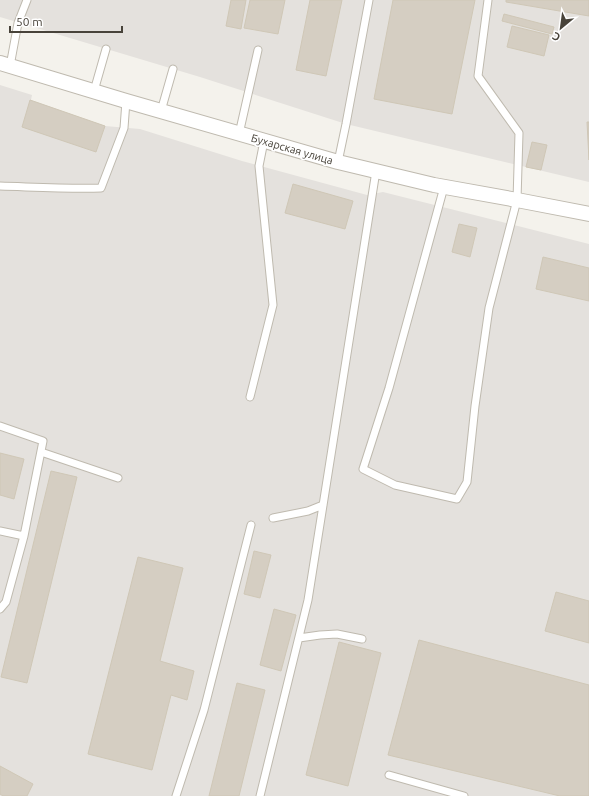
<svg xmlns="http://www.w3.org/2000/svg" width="589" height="796" font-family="Ubuntu,sans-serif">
	<rect width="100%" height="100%" fill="#f4f2ec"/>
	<!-- industrial -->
	<path fill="#e4e1dd" d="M0,0H589V182L346,124L200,77L0,17Z
		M0,85L32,95L31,100L105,126L140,129L242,161L367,195L383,192L589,244V796H0Z"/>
	<!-- building -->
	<path fill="#d5cec2" stroke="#cfc7b6" d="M231,0H246L241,29L226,26Z
		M250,0H285L278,34L244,28Z
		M310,0H342L326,76L296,70Z
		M393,0H475L452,114L374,99Z
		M506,0H589V16L506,2Z
		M504,14L554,27L552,34L502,21Z
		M512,26L549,35L544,56L507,47Z
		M30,100L105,126L96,152L22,127Z
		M587,122H589V160Z
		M532,142L547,145L541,170L526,167Z
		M293,184L353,201L345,229L285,213Z
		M459,224L477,228L470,257L452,252Z
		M543,257L589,268V301L536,289Z
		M0,453L24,459L14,499L0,495Z
		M51,471L77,477L27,683L1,677Z
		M254,551L271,555L260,598L244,594Z
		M138,557L183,568L160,661L194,671L187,700L171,695L152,770L88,754Z
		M556,592L589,601V643L545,631Z
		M274,609L296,615L281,671L260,665Z
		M419,640L589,685V796H560L388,755Z
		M339,642L381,653L348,786L306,775Z
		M237,683L265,690L239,796H209Z
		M0,766L33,784L27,796H3L0,794Z"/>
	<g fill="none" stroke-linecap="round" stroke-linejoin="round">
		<!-- lane casing -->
		<g stroke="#bfbaaf" stroke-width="9">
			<path id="lane" d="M10,66L18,23L27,0
				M94,91L106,49
				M161,111L173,69
				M239,134L258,50
				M338,162L346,124L369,0
				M0,186C34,187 68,189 101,188L124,128L126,101
				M444,187L389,388L363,469L395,485L457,499L467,482L475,406L489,308L517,200L519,133L478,76L488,0
				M250,397L273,305L259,166L264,141
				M0,426L43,441L24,536L0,531
				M41,452L118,478
				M273,518L308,511L323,505
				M0,609L6,602L24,536
				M299,638L320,635L337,634L362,639
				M389,775L464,796
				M176,796L204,710L251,525
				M260,796L308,600L376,171"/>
		</g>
		<!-- street casing -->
		<g stroke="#bfbaaf" stroke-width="16">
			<path id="street" d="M0,63L126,101L338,162L434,185L517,200L589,214"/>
		</g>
		<!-- lane -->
		<use href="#lane" stroke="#fff" stroke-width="7"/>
		<!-- street -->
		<use href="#street" stroke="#fff" stroke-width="14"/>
	</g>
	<g text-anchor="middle" stroke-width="3.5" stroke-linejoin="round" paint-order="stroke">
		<!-- street labels -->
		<g font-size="11" fill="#48433a" stroke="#fff">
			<text transform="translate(292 149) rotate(16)" y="4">Бухарская улица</text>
		</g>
	</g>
	<!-- north arrow -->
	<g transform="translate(561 28) rotate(209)" stroke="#ffffff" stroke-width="3" paint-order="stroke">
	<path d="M0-3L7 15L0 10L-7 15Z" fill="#48433a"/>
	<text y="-6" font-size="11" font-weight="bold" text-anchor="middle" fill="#48433a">С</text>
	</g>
	<!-- scale -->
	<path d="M10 26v6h112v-6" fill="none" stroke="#48433a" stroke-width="2"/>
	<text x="16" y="26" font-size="12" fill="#48433a" stroke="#ffffff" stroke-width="3" paint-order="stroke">50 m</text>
</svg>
